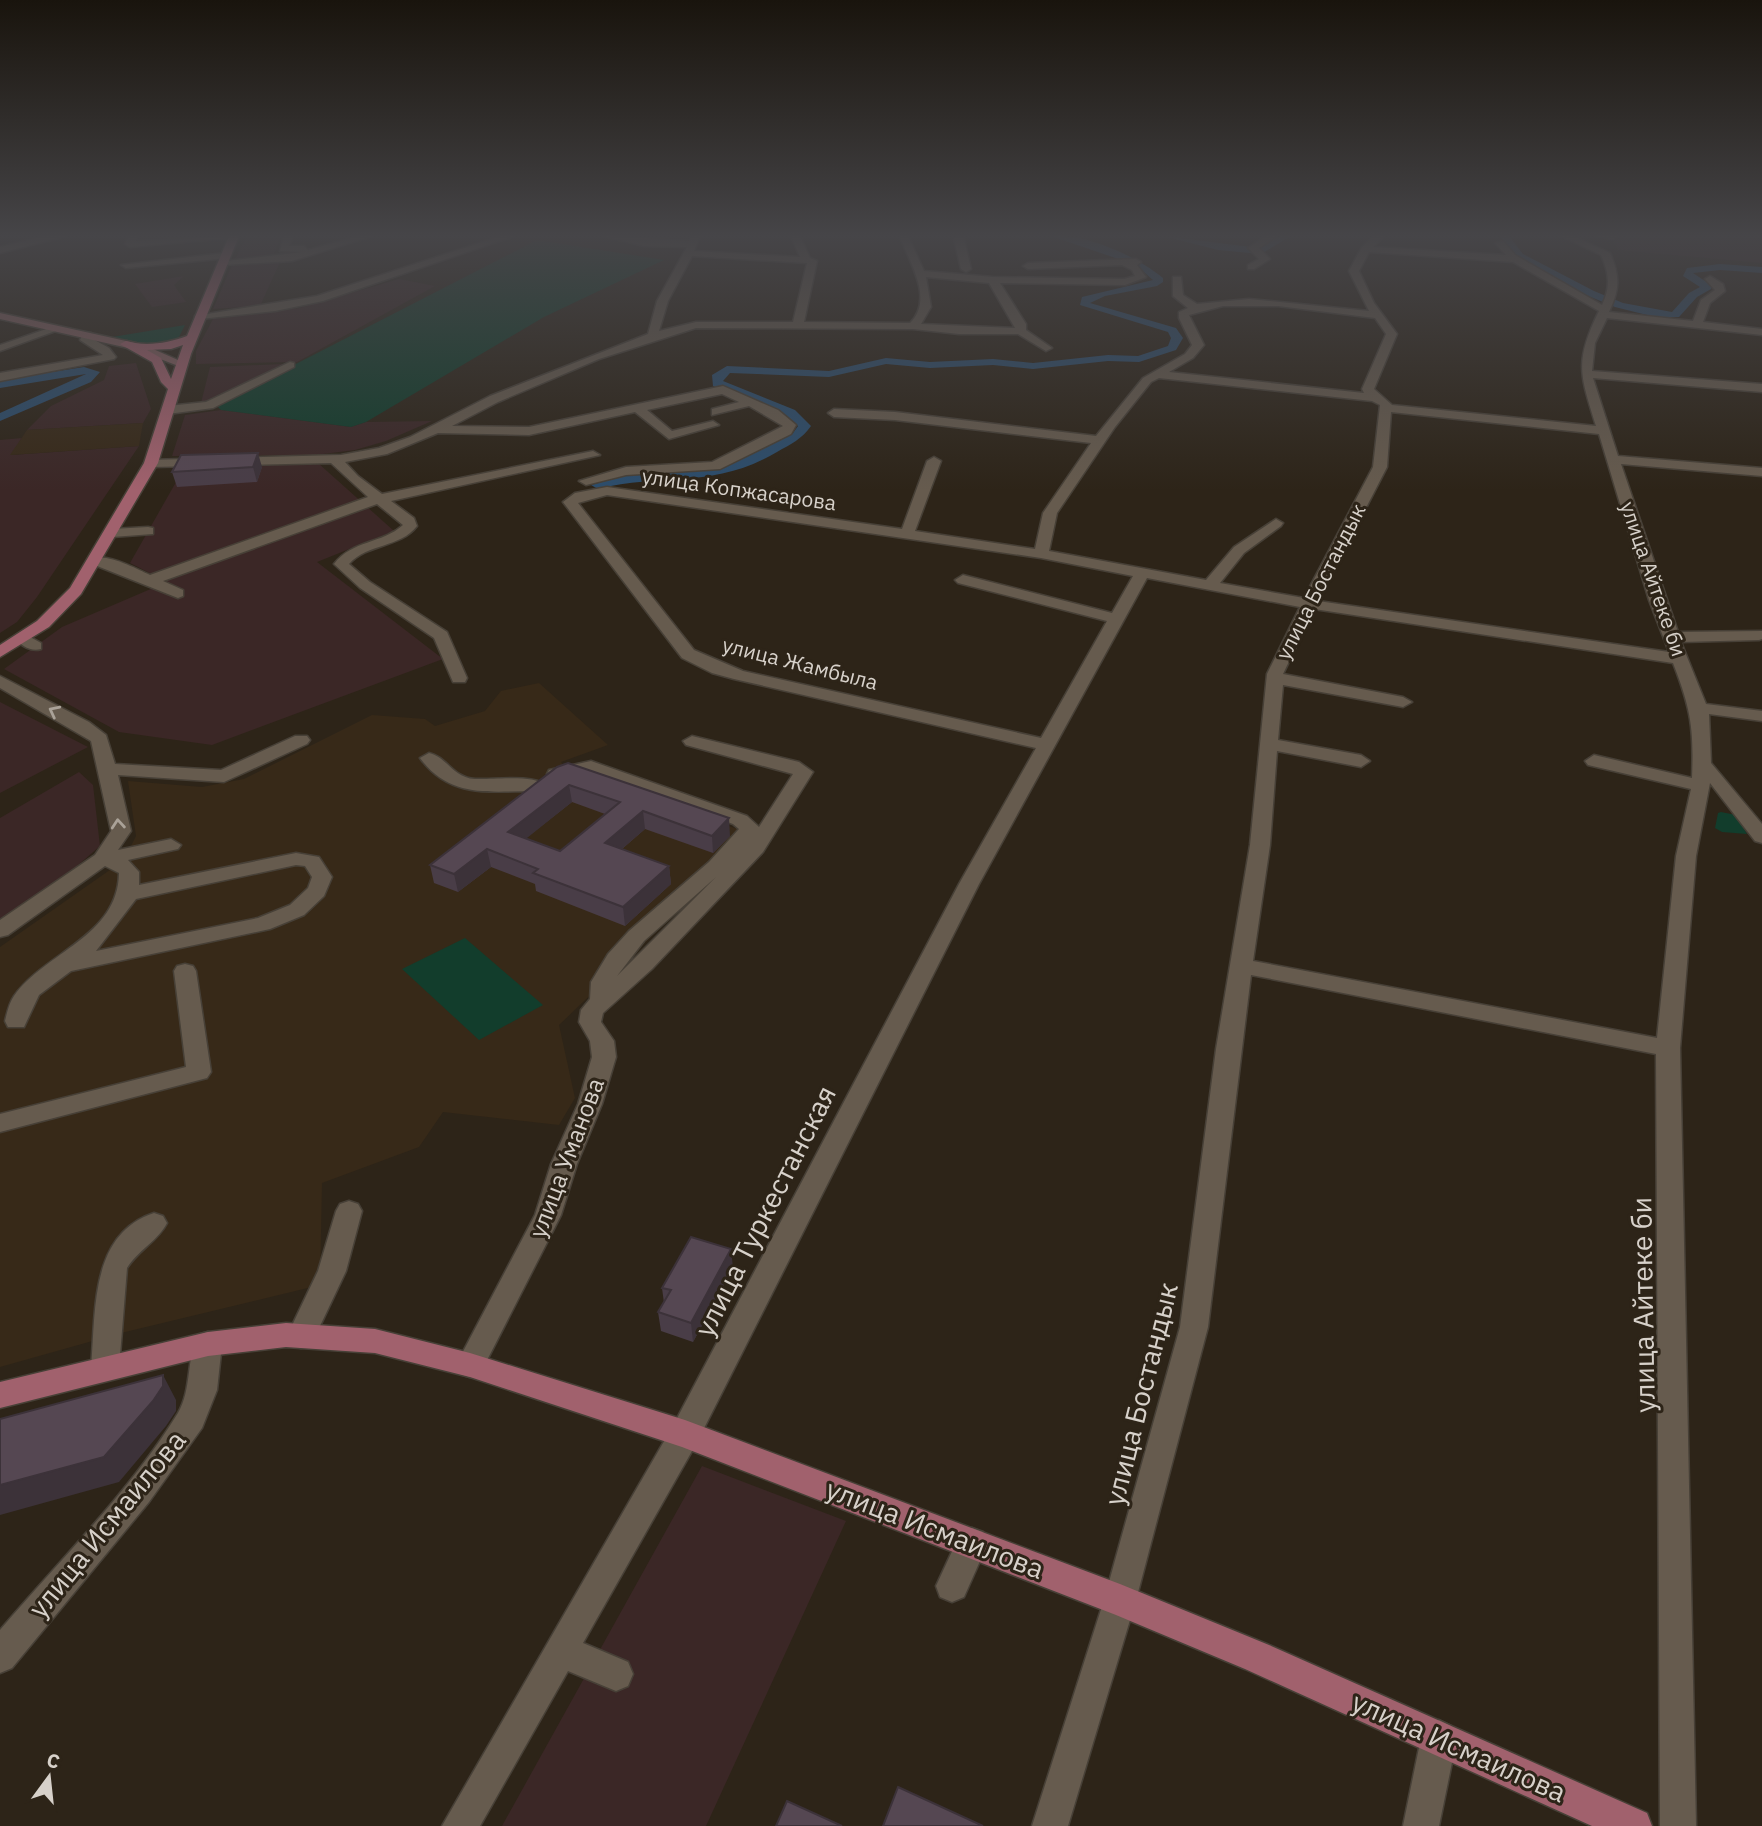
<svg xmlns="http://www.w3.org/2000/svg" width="1762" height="1826" font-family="'IBM Plex Sans',sans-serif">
	<rect width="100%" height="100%" fill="#2d2418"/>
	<!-- commercial -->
	<path fill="#3b2726" d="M247,236H281L273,257L235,259Z
		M1610,236H1762V263L1618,250Z
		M280,262L260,306L213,309L232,265Z
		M184,276L174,285L186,302L152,307L135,284Z
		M399,279L435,286L297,362L196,364V351L213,319L299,308Z
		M136,363L151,409L143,423L27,430L51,406L104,380L109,366Z
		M283,364L257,378L200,407L210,367Z
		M221,410L351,427L366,422L432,421L386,441L355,450L315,455L172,456L185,415Z
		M22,438L11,455L139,446L37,597L17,622L0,633V440Z
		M318,463L394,531L317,562L443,659L212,745L119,732L4,669L62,627L167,582L130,563L184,468Z
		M0,702L88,747L0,793Z
		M79,772L93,785L100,846L44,895L0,924V818Z
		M702,1466L846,1521L706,1826H502Z"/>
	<!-- built -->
	<path fill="#372918" d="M143,423L139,446L10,455L27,430Z
		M539,683L608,745L561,762L568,771L752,834L749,843L559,1025L575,1098L559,1125L443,1112L419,1147L322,1183L320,1285L121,1333L0,1367V947L124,860L136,836L128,781L202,787L244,779L372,715L425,719L435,726L485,711L501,691Z"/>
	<!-- green -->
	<path fill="#123d2c" d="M537,240L664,260L544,317L366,422L351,427L221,410L216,405Z
		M185,325L177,341L147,346L112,337Z
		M1721,812L1736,815L1747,834L1722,832L1715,828L1718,813Z
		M465,938L543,1005L479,1040L402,969Z"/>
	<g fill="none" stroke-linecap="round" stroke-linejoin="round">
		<!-- canal -->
		<path fill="#2c4d6c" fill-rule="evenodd" d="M1051,236C1086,233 1136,256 1163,278V282L1157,286L1105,296L1090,303L1176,328L1183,338L1176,350L1139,362L1108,361L1033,369L993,365L930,368L886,364L829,377L730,373L723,381L795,410L811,426C802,439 791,444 777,452C712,490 666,472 598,489L591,485L627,475L721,468L793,433L798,426L787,416L713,386L712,375L727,366L829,371L886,358L930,362L993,359L1033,363L1108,355L1138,356L1168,346L1171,338L1168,332L1080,305L1082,297L1153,280L1136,265Z
			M1163,236L1259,248L1280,236H1291L1261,254L1218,250Z
			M1500,236H1509L1523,254L1594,291L1623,303L1672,312L1689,293L1700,287L1683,276L1687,268L1720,264L1762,267V273L1720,270L1693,273L1711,285V289L1697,297L1679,317H1655L1615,307L1586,295L1517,258Z
			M84,367L100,372L91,382L0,421V413L86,374L0,388V380Z"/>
		<!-- street casing -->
		<g stroke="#474037" stroke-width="3">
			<path id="street" d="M46,236H66L0,253V247Z
				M129,236H137L136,241L238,237L130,247L125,244Z
				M284,236H293L289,246H304L308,250L359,236H372L292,261L223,265L218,262L303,252L280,251Z
				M501,236H514L323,301L275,311L200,319L195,316L317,296Z
				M604,236L689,241L692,236H700L694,251L800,257L791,236H800L810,258L817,261L804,322L910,323C935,298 908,261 900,236H908L924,271L993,277L1124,279L1135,276L1132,270L1122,265L1028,269L1023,266L1028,263L1136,259L1141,262L1137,265L1146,277L1125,285L1000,283L1026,324V330L1052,348L1046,351L1018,334H959L913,329L696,328L599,359L498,402L452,426L529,427L723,386L778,410L796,425L791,434L720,469L626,475L586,485L579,481L626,467L712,462L783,426L749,406L712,415V409L739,402L722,394L647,410L672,431L713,421L719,425L669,439L635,412L529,435L438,433L387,454L345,462L358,476L382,494L593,451L600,455L391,501L414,518L417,526C400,548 368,543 349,564L370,582L447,632L467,678L465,682H453L434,638L360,588L334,564C352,540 382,544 403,525L377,504L163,581L183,590V596L178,598L87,562C101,549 134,568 150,575L368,497L331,463L151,467L144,463L146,460L341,455L379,448L410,437L490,396L648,334L657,301L687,247L644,246ZM692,256L807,263L793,322H696L659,331L668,301ZM926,277L989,283L1015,328L921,324L931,307Z
				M959,236L964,239L971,269L966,272L961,269L954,239Z
				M1266,236H1277L1259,248L1270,259L1254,269H1248V265L1259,259L1248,248Z
				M1374,236H1384L1373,247L1506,255L1495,243L1503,241L1515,255L1602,305C1611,286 1609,273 1601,255L1561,236H1573L1610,253C1620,276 1620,289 1609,312L1693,321L1701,300L1715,290L1705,279L1710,276L1723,284L1725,291L1710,303L1703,322L1762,329V335L1607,318L1595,343L1592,371L1762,384V392L1593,378L1618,456L1762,468V476L1621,464L1678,632L1762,631V639L1759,640L1681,642L1706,704L1762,711V721L1709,714L1711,763L1762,824V843L1755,841L1710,783L1696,856L1680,1048L1696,1826H1660L1656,1054L1251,975L1208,1327L1136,1600L1068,1826H1032L1104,1600L1180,1327L1216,1049L1250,845L1267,674L1300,607L1147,578L979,884L696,1444L583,1643L628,1662L633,1674L628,1686L616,1691L568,1671L480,1826H442L674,1424L959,884L1036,748L734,679L712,673L682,658L563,502L575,493L607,487L902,529L927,461L934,457L941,461L915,531L1035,549L1043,513L1091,443L895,420L834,417L828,413L834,409L895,412L1096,436L1143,378L1185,354L1192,345L1179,318V312L1188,308L1173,296V277H1181L1183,295L1197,304L1249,299L1369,311L1349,271L1362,247ZM1369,252L1513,262L1599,311C1574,362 1580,374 1596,426L1392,405L1374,389L1397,334L1374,303L1359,271ZM1223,306H1278L1375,318L1386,334L1362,389L1364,393L1169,372L1193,358L1204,345L1189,315ZM1159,378L1372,401L1380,405L1373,467L1304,598L1220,583L1244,553L1281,526L1283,523L1276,519L1234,547L1206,580L1049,551L1057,513L1115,427L1151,382ZM1391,412L1599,434L1649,600L1669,652L1318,601L1387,467ZM607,495L1041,558L1133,576L1112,613L963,575L955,580L958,583L1107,621L1041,738L743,671L694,650L578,503ZM1314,609L1673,663C1691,709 1694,729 1692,778L1594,755L1585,761L1588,765L1691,789L1676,856L1657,1038L1253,961L1270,845L1277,751L1361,767L1370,761L1361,755L1278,740L1283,685L1403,707L1412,702L1403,697L1283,674Z
				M1596,236H1618L1613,239Z
				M225,253L228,258L126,268L121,265Z
				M52,327L61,329L0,351V345Z
				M83,333H91V338L109,348L116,357L114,359L0,381V373L103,355L80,340Z
				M290,362L294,363V367L213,408L168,414L162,410L168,406L206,402Z
				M148,527L153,528V534L112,537L105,533L112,529Z
				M23,633L41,643V649C31,652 21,646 15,638Z
				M0,676L89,722L106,735L115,764L221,770L295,736H307L310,740L307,744L224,782L118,775L131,831L118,850L171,839L181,845L178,849L128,860L139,872V885L296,853L319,857L332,877L324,896L304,915L270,929L71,971L39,995L24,1027H8L5,1021C7,1013 9,1003 14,996C45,952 118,937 119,873L105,866L8,935L0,937V920L95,855L111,831L91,741L0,688ZM296,865L305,866L312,877L308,888L290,905L258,918L96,951L136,899Z
				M692,736L799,762L813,772L763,852L652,969L603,1013L601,1022L614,1041L616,1057L602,1104L577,1164L561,1215L480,1374L470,1377L460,1374L456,1365L535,1215L551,1164L578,1104L592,1057L590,1041L579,1022L581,1010L590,999L591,982L608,954L629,931L709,862L739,829L733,824L590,773L556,780L547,774L549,770L591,761L747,816L759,827L793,774L686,745L683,741ZM716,877L617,976L644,941Z
				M429,753C447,757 453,778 475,779C491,780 535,774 544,785L535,791C490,791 450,799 420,758Z
				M185,964L193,966L196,971L211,1072L207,1078L0,1132V1114L186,1067L174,971L177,966Z
				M349,1201L358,1204L362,1211L346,1271L311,1345L301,1348L291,1345L287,1336L318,1271L336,1211L340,1204Z
				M154,1213L163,1216L167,1223C158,1241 138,1250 127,1268L119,1368L115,1377L105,1381L95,1377L91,1368C96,1313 89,1234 154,1213Z
				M208,1332L218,1335L222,1344L217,1390L202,1428L149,1502L12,1668L0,1673V1630C59,1561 131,1490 178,1413C192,1389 186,1360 198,1335Z
				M972,1528L983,1532L988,1543L964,1597L952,1602L940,1597L936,1586L961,1532Z
				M1439,1720L1451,1726L1457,1738L1439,1826H1403L1421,1738L1427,1726Z"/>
		</g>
		<!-- secondary casing -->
		<g stroke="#474037" stroke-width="3">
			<path id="secondary" d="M0,313L144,345L187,364L181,367L137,350L0,319Z"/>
		</g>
		<!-- primary casing -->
		<g stroke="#474037" stroke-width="3">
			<path id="primary" d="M229,236H239L191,354L158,463L81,594L49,627L0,657V645L37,621L70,588L144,463L168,389L161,382L152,362L120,344L126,341C146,347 168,343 187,336ZM183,345L171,379L161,358L147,350L171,349Z
				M286,1323L375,1329L470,1353L685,1420L1120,1584L1269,1645L1647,1813L1652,1826H1592L1245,1669L1116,1615L682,1447L470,1377L375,1353L286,1347L208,1356L0,1408V1382L208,1332Z"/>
		</g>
		<!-- street -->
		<use href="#street" fill="#665b4e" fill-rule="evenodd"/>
		<!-- secondary -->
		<use href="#secondary" fill="#835e5e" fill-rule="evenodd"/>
		<!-- primary -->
		<use href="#primary" fill="#a1616d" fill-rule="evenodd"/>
	</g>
	<!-- wall -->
	<path fill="#493d47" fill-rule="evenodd" d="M262,467L257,482L177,487L172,472Z
		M557,767L730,836L713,853L645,829L622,849L669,866L671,884L625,926L536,891L535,884L491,867L458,892L434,883L430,865ZM572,802L605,814L560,851L526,838Z
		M733,1268L693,1342L661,1331L658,1312L664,1303L662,1288Z"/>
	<!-- shaded-wall -->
	<path fill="#3c3239" d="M258,453L262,467L257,482L253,467Z
		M569,785L572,802L512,850L508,832Z
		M643,811L645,829L608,861L605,843Z
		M729,818L730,836L713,853L712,836Z
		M487,849L491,867L458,892L454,874Z
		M669,866L671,884L625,926L623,907Z
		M731,1249L733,1268L693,1342L691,1323Z
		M163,1375L176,1400V1411L166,1426L119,1482L0,1515V1485Z"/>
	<!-- building -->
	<path fill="#554752" stroke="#3c3239" stroke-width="2" fill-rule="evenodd" d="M258,453L253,467L172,472L181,455Z
		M568,763L729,818L712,836L643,811L605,843L669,866L623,907L533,873L538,869L487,849L454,874L430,865L557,767ZM569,785L620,802L560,851L508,832Z
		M691,1237L731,1249L691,1323L658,1312L671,1290L662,1288Z
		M163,1375V1386L153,1401L104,1457L0,1485V1419Z
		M898,1787L983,1826H883Z
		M787,1801L842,1826H776Z"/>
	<!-- one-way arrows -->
	<defs><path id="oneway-chevron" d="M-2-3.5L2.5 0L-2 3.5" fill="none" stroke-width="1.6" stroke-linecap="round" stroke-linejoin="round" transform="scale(1.75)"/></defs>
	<g stroke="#aaa298">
		<use href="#oneway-chevron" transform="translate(54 711) rotate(-153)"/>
		<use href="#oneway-chevron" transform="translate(118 824) rotate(-95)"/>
	</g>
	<!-- sky -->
	<linearGradient id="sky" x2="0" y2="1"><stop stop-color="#19140d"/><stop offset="0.48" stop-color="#464548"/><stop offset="1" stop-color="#464548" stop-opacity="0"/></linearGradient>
	<rect width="1762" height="491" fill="url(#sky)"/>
	<g text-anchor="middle" stroke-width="6" stroke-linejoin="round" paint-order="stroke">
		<!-- far-street labels -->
		<g font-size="21" fill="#d7d1ca" stroke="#2d2418">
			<text transform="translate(739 490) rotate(8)" y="7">улица Копжасарова</text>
			<text transform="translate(1653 579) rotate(71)" y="7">улица Айтеке би</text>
			<text transform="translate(1321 582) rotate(-63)" y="7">улица Бостандык</text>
			<text transform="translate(800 664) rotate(14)" y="7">улица Жамбыла</text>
		</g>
		<!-- street labels -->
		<g font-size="24" fill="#d7d1ca" stroke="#2d2418">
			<text transform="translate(567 1158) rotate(-69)" y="8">улица Уманова</text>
		</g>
		<!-- near-street labels -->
		<g font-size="28" fill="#d7d1ca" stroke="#2d2418">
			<text transform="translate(765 1211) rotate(-63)" y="10">улица Туркестанская</text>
			<text transform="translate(1643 1305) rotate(-91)" y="10">улица Айтеке би</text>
			<text transform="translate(1141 1394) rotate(-76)" y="10">улица Бостандык</text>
			<text transform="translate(107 1524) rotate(-51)" y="10">улица Исмаилова</text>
			<text transform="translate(935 1529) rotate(21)" y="10">улица Исмаилова</text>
			<text transform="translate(1459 1747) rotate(24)" y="10">улица Исмаилова</text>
		</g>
	</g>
	<!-- north arrow -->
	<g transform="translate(49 1777) rotate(15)" stroke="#2d2418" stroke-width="5" paint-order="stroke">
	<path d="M0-5L12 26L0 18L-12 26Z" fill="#d7d1ca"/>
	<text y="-10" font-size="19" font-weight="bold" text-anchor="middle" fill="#d7d1ca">С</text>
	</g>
</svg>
